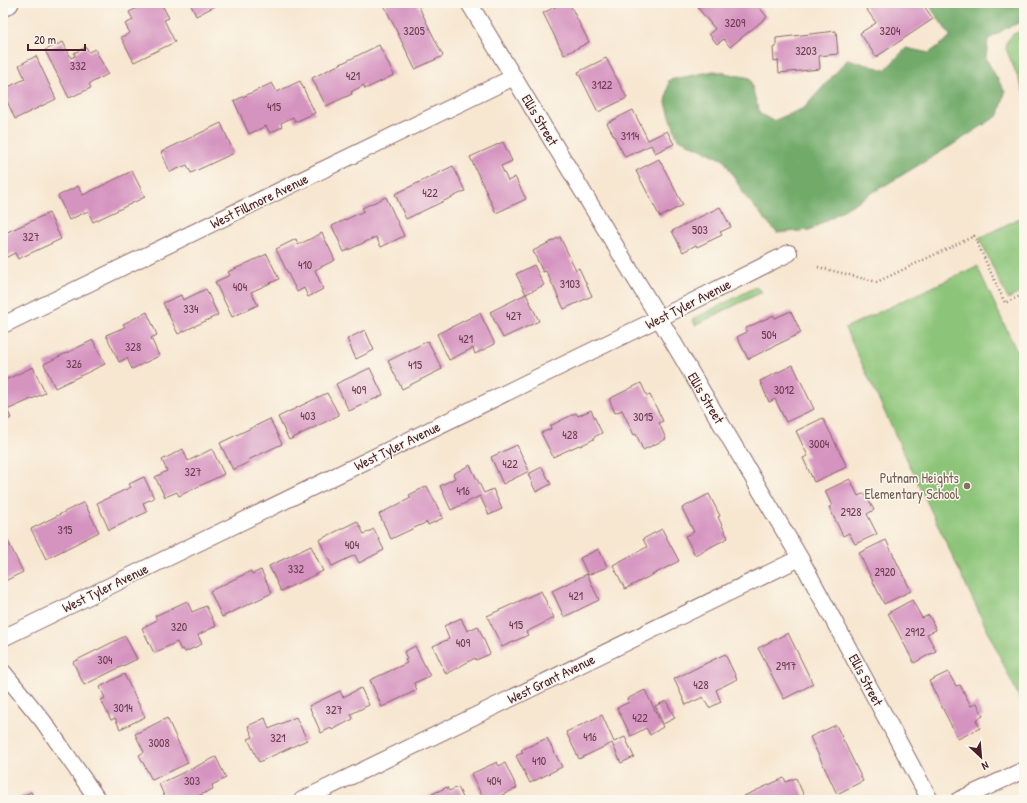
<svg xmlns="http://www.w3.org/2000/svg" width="1027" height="803" font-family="'Patrick Hand',sans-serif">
	<rect width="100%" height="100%" fill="#fbf7ec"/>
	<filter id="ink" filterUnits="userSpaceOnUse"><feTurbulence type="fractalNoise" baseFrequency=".025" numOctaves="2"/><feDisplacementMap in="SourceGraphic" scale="8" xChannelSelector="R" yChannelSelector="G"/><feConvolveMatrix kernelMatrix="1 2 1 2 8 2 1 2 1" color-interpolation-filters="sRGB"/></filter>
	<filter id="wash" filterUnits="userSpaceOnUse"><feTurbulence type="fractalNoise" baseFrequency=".012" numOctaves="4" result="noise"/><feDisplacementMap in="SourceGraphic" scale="16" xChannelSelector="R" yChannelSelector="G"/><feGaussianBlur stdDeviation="0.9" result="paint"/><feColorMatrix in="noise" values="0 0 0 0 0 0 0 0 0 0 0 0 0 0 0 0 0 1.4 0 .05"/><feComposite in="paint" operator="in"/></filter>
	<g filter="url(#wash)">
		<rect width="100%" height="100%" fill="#f7e7d1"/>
		<!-- green -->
		<path fill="#8cc579" stroke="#6b7252" d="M1024,30V92L1006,49L1007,41L1013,34Z
			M1024,216V291L1008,299L979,238Z
			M977,266L1024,367V708L845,328Z
			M756,287L762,292L695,325L693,319Z"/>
		<!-- forest -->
		<path fill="#71aa69" stroke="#5e644a" d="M929,3H1024V21L1006,28L988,40L986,59L1005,92L999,115L949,147L810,230L777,233L745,196L724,160L677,138L666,103L669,80L714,71L750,78L759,113L773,121L804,108L848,59L885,70L906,48L929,53L951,37L933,11Z"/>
		<g id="blocks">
			<!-- building -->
			<path fill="#d593c0" d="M148,3H161L169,18L164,20L175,42L134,62L121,37L130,33L125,24L133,20L129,12Z
				M190,3H221L196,16Z
				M389,3H417L443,56L415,69L384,5Z
				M563,3H569L589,42L564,55L543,13Z
				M704,3H747V4L756,3L767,17L730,47L724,39L717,44L709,34L715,29L698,8Z
				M865,3H922L933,19L876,57L860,33L876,23L863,4Z
				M836,31L838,54L819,56L820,69L779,73L778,60L774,61L773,48L776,47V38Z
				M63,42L71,58L75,56L74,53L86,47L89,52L95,49L108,74L89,84L91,88L69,98L45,50Z
				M379,45L394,75L365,89L364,85L351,92L352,94L326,106L312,78Z
				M36,56L56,99L15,119L3,92L9,89L8,87L25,79L19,65Z
				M606,58L627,98L598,112L578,72Z
				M300,81L315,113L295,122L293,117L281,123L282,127L270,133L266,126L249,134L234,101L272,83L277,92Z
				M633,110L648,140L667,131L674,144L655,153L651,145L625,157L607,123Z
				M221,123L234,153L191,173L187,165L170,172L161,152Z
				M503,142L512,161L501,166L508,181L515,177L526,199L496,213L470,157Z
				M659,159L683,205L660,217L636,171Z
				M453,166L465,191L406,219L395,194Z
				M132,171L145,197L93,222L88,211L69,220L58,196L78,186L83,195Z
				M386,197L404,236L381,247L376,237L344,252L332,226L364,211L362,208Z
				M720,207L731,227L720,232L722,235L697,247L696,245L683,252L672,231Z
				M49,213L61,239L18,259L15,253L3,259V234Z
				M322,233L335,260L315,270L323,289L308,297L304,288L297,292L276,249L296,239L298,245Z
				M560,237L576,270L579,268L592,296L564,309L546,271L543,272L533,251Z
				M267,254L279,279L251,292L258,305L232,317L215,282L230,275L228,272Z
				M534,265L544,285L526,294L539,321L503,338L490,312L526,294L516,274Z
				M206,289L218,315L178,334L163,303L181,295L183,300Z
				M791,311L801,333L748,359L737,337L747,332L746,328L772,316L773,315L775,318Z
				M147,312L157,335L151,338L159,356L132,369L127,358L119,362L106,335L125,327L123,324Z
				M480,313L495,344L475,354L473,348L449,360L437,334Z
				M365,330L374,350L356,359L347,339Z
				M93,340L105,364L55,388L44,364Z
				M428,341L442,369L402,389L388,361Z
				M793,365L814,409L786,422L775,399L769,402L760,381Z
				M33,367L45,393L7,410L11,418L3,422V381Z
				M370,368L383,395L349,411L336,384Z
				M641,383L647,396L650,395L663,421L659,423L666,439L643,450L636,434L634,435L622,410L615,413L609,399Z
				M327,393L339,415L289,440L278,417Z
				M591,410L602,433L594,437V439L580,446L579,445L553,457L541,433L551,429L550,426L576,413L578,416Z
				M823,418L847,467L814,482L803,458L808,456L796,431Z
				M270,419L282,444L248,460L249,462L233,470L220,443Z
				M517,445L529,471L503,484L491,457Z
				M183,449L188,461L212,449L224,474L179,496L177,492L165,497L155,477L167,471L162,460Z
				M470,465L484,493L493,489L502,509L489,515L480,496L451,510L440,486L455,478L453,474Z
				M542,467L551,484L536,492L528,474Z
				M144,477L154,498L143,503L147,512L109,530L97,503L131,487L129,484Z
				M850,479L858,496L865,493L874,510L867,514L877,534L855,544L849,533L843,536L829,507L832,506L825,491Z
				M427,486L443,518L428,525L427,522L391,539L379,514L411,498L409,495Z
				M709,494L720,516L718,517L728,538L695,555L685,536L694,532L682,508Z
				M84,502L99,532L46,559L31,529Z
				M357,521L364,534L374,529L384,550L359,563L355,555L332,566L319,540Z
				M662,529L679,561L625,589L613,565L647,547L643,539Z
				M3,531L23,572L3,582Z
				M886,540L911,591L884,604L859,553Z
				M311,546L323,571L281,591L269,566Z
				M599,549L607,567L588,575L580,558Z
				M261,570L272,593L222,617L210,591L251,571L252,574Z
				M587,574L599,600L564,617L552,591Z
				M541,591L554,618L526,632L528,635L502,647L487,616Z
				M912,600L922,618L929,615L936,630L927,634L936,651L914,663L888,613Z
				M187,601L192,612L206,606L216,626L198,635L202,644L185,652L183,649L181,650L177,642L154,653L142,628L157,620L155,616Z
				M461,618L467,631L478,626L490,654L476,660L475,658L446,674L433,646L449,639L444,626Z
				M788,633L813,684L784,699L758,648Z
				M125,636L137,659L84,685L73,662Z
				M415,646L430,676L414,683L417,690L382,707L370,680L407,663L405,660L407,659L404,652Z
				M725,654L737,679L716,690L721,702L709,708L703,697L686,705L674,679Z
				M948,672L956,686L960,685L971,706L977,703L983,716L976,720L980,728L958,739L929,681Z
				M124,674L145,717L120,729L115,718L111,720L101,700L105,698L100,687Z
				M361,688L369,705L351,714L353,719L332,730L331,728L321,733L309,706L340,691L343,697Z
				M645,690L663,727L650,735L646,728L631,736L617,708L629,702L627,699Z
				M666,701L675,718L663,724L655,706Z
				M602,715L614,742L625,737L634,757L621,763L612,743L579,759L566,732Z
				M296,717L307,740L259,762L248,739L253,737L248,726L265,718L269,729Z
				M167,718L188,763L152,780L139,755L144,752L135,734Z
				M836,725L863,781L837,794L810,737Z
				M547,738L562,767L530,783L516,756L523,752L521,750Z
				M216,757L226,778L212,785L213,789L190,800H166L159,784Z
				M497,762L499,766L505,763L517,788L492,800H484L471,774Z
				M784,778L786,782L796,778L806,800H746L744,796Z
				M447,787L449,791L458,787L464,800H430L428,796Z
				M31,792L35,800H13Z"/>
		</g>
	</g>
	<g filter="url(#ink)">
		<use href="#blocks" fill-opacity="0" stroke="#876565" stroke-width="1"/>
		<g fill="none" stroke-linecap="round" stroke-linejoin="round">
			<!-- minor casing -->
			<g stroke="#876565" stroke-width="18">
				<path id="minor" d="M469,3L659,318L800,558L930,800
					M3,325L514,77
					M3,638L682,307L789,253
					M3,672L43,721L98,800
					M302,800L800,558
					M959,800L1024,770"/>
			</g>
			<!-- tertiary casing -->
			<g stroke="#876565" stroke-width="23">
				<path id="tertiary" d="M3,6L8,3"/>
			</g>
			<!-- path -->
			<path stroke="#876565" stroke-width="2.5" stroke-dasharray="1 3" stroke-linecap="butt" d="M818,267L877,282L974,236L1005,303L1024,294"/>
			<!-- minor -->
			<use href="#minor" stroke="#fff" stroke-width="16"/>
			<!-- tertiary -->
			<use href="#tertiary" stroke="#fff" stroke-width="21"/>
		</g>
	</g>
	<!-- markers -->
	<circle fill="#8d6e63" stroke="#fbf7ec" stroke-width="1.5" cx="967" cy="486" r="4"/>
	<g text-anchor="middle" stroke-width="3" stroke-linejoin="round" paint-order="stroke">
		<!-- number labels -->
		<g font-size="12" fill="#6d3c50">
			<text x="735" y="27">3209</text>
			<text x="414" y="35">3205</text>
			<text x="890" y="35">3204</text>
			<text x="806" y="55">3203</text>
			<text x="78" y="70">332</text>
			<text x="353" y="80">421</text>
			<text x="602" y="89">3122</text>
			<text x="274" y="111">415</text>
			<text x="630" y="140">3114</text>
			<text x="430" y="197">422</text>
			<text x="700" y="234">503</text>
			<text x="31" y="241">327</text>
			<text x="305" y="269">410</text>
			<text x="570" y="288">3103</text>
			<text x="240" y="291">404</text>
			<text x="191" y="313">334</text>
			<text x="514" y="320">427</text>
			<text x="769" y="339">504</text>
			<text x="466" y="343">421</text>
			<text x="133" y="351">328</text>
			<text x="74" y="368">326</text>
			<text x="415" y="369">415</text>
			<text x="359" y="394">409</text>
			<text x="784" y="394">3012</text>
			<text x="308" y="420">403</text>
			<text x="643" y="421">3015</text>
			<text x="570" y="439">428</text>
			<text x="819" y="448">3004</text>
			<text x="510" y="468">422</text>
			<text x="193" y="476">327</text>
			<text x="463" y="495">416</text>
			<text x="851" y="516">2928</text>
			<text x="65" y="534">315</text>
			<text x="352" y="549">404</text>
			<text x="296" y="573">332</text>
			<text x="885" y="576">2920</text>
			<text x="576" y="600">421</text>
			<text x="516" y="629">415</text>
			<text x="179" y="631">320</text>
			<text x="915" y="636">2912</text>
			<text x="463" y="647">409</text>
			<text x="105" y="664">304</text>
			<text x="786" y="670">2917</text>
			<text x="701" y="689">428</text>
			<text x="123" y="712">3014</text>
			<text x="334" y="714">327</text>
			<text x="640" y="722">422</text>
			<text x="590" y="741">416</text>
			<text x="278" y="742">321</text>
			<text x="159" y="747">3008</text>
			<text x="539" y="765">410</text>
			<text x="192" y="785">303</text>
			<text x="494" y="785">404</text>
		</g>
		<!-- street labels -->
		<g font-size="14" fill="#4a1f2b" stroke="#fbf7ec">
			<text transform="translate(540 120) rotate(59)" y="5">Ellis Street</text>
			<text transform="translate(259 201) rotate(-26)" y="5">West Fillmore Avenue</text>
			<text transform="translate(688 304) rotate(-27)" y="5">West Tyler Avenue</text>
			<text transform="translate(706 398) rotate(59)" y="5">Ellis Street</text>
			<text transform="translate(397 446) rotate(-26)" y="5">West Tyler Avenue</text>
			<text transform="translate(105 588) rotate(-26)" y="5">West Tyler Avenue</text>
			<text transform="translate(551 679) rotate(-26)" y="5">West Grant Avenue</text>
			<text transform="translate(866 680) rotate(62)" y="5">Ellis Street</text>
		</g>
		<!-- education labels -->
		<g font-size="14" fill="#785e54" stroke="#fbf7ec" text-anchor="end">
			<text x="959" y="483">Putnam Heights<tspan x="959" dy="16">Elementary School</tspan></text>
		</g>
	</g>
	<!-- margin -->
	<rect width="1027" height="803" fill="none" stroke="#fbf7ec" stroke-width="16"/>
	<!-- north arrow -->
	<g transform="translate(981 757) rotate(154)" stroke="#fbf7ec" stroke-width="3" paint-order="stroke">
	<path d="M0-3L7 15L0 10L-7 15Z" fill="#4a1f2b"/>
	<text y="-6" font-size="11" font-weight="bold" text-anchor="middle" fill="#4a1f2b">N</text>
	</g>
	<!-- scale -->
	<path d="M28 44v6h57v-6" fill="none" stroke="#4a1f2b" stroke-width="2"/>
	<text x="34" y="44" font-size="12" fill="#4a1f2b" stroke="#fbf7ec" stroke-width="3" paint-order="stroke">20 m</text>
</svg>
